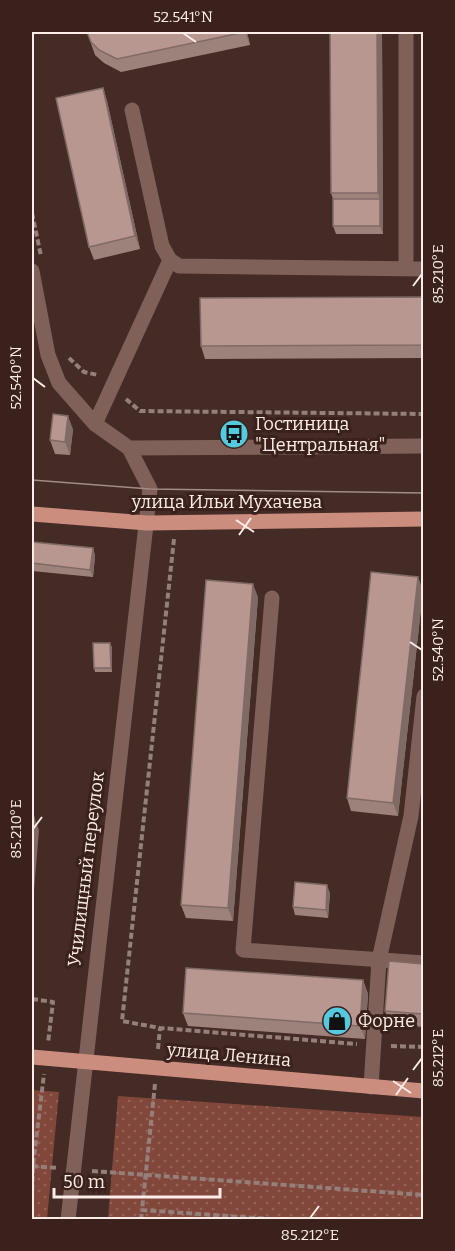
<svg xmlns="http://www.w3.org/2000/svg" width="455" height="1251" font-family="Bitter,serif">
	<defs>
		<pattern id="grass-dots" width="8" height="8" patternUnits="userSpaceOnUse" patternTransform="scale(1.5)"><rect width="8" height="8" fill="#81473a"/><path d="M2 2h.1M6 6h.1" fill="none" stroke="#946256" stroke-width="1.8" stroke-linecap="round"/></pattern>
	</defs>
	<rect width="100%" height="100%" fill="#442b25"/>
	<!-- grass -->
	<path fill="url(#grass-dots)" d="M32,1090L59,1092L47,1219H32Z
		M118,1096L423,1117V1219H108Z"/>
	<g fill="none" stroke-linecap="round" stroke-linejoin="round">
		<!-- path -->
		<path stroke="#957f7a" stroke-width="4" stroke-dasharray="6 3" stroke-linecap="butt" d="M32,213L41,256
			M69,358L84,372L98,375
			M126,399L140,411L424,414
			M174,539L122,1021L160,1028L357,1044
			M32,999L53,1002L48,1043
			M391,1046L424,1047
			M158,1049L160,1028
			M155,1084L142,1210L285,1220
			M32,1166L58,1168
			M92,1171L424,1195
			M32,1200L33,1166L44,1074
			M141,1220L142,1210"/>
		<!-- minor -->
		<path stroke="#806159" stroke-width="15" d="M132,110L162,246L170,260L179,266L424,269
			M406,269V32
			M32,271L48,355L59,383L95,424L129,448L150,489L68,1220
			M95,424L170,260
			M129,448L424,446
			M272,598L243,950L424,963
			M371,1087L379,960L411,816L424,696"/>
		<!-- major -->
		<path stroke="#cb8d7e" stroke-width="15" d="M32,514L147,523L424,519
			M32,1057L424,1091"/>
		<!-- tram -->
		<path stroke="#a08b85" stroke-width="1.5" d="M32,480L150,489L424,493"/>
	</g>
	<!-- wall -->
	<path fill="#9d827c" d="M87,32H247L250,45L121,72L104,63L95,55Z
		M382,32L383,234H336L333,226V199L331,193Z
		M103,88L107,101L140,249L94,260L89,247Z
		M423,297V358L205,359L201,346Z
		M73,429L70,455L55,454L50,440Z
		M32,542L93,548L95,556L93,577L32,571Z
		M418,577L423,591L398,816L351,811L347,798Z
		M258,597L233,921L186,918L181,905Z
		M112,647V672H95L94,668Z
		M330,893L328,918L295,915L293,907Z
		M423,964V1027L390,1024L385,1011Z
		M363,980L368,994L365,1039L188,1026L183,1013Z"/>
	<!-- shaded-wall -->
	<path fill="#806a65" d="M245,32H247L250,45Z
		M377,32H382L383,234L380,226V199L378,193Z
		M103,88L107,101L140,249L135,236Z
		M68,416L73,429L70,455L65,442Z
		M93,548L95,556L93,577L90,570Z
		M418,577L423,591L398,816L393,803Z
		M253,584L258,597L233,921L228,908Z
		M110,643L112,647V672L111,668Z
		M34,817L39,830L32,915V846Z
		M327,885L330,893L328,918L326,910Z
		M363,980L368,994L365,1039L360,1026Z"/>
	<!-- building -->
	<path fill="#b79790" stroke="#806a65" stroke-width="1.5" d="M87,32H245L117,59L99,50L91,42Z
		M330,32H377L378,193H331Z
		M103,88L135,236L89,247L56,98Z
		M333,199H380V226H333Z
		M423,297V345L201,346L200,298Z
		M53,414L68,416L65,442L50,440Z
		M32,542L93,548L90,570L32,563Z
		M371,572L418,577L393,803L347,798Z
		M206,580L253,584L228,908L181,905Z
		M93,643H110L111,668H94Z
		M32,816L34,817L32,846Z
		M295,882L327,885L326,910L293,907Z
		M389,961L423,964V1014L385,1011Z
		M186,968L363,980L360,1026L183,1013Z"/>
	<!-- ticks -->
	<path fill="none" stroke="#fdece7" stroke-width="2" d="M183,33L196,42M413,286L422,274M33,378L45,387M236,520L254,532M239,535L251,518M410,642L422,650M33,829L42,817M413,1070L422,1058M393,1081L411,1093M396,1095L408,1078M310,1218L319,1206"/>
	<!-- icons -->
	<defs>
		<g id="bus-disc" transform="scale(1.5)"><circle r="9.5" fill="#55cadf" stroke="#3a211b"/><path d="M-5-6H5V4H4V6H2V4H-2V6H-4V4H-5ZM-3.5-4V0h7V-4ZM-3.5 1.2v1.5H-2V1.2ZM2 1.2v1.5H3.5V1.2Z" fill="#111"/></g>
		<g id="shop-disc" transform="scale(1.5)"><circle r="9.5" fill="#55cadf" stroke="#3a211b"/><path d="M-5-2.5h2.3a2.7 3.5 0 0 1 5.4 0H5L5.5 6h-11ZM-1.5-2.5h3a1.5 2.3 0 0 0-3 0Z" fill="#111"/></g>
	</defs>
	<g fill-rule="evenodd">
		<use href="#bus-disc" x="234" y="434"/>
		<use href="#shop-disc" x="337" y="1021"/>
	</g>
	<g text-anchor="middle" stroke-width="6" stroke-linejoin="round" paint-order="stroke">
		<!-- poi labels -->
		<g font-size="18" fill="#fdece7" stroke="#3a211b" text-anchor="start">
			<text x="255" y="430">Гостиница<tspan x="255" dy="21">"Центральная"</tspan></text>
			<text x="358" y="1027">Форне</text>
		</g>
		<!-- street labels -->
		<g font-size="18" fill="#fdece7" stroke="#3a211b">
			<text x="227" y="508">улица Ильи Мухачева</text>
			<text transform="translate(86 869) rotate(-83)" y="6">Училищный переулок</text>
			<text transform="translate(229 1055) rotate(5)" y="6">улица Ленина</text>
		</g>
	</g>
	<!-- border -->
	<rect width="455" height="1251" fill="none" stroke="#3a211b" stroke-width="66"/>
	<!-- scale -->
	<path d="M54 1188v9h166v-9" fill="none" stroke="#fdece7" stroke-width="3"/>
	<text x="63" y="1188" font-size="18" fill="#fdece7" stroke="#3a211b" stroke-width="4.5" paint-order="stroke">50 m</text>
	<rect x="33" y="33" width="389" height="1185" fill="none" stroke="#fdece7" stroke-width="2"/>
	<g font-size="15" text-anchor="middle" fill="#fdece7">
		<text x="183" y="22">52.541°N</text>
		<text transform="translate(438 274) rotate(-90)" y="5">85.210°E</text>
		<text transform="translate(16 378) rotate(-90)" y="5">52.540°N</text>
		<text transform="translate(438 650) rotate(-90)" y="5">52.540°N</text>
		<text transform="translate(16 829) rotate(-90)" y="5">85.210°E</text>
		<text transform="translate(438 1058) rotate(-90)" y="5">85.212°E</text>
		<text x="310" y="1240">85.212°E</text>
	</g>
</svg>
